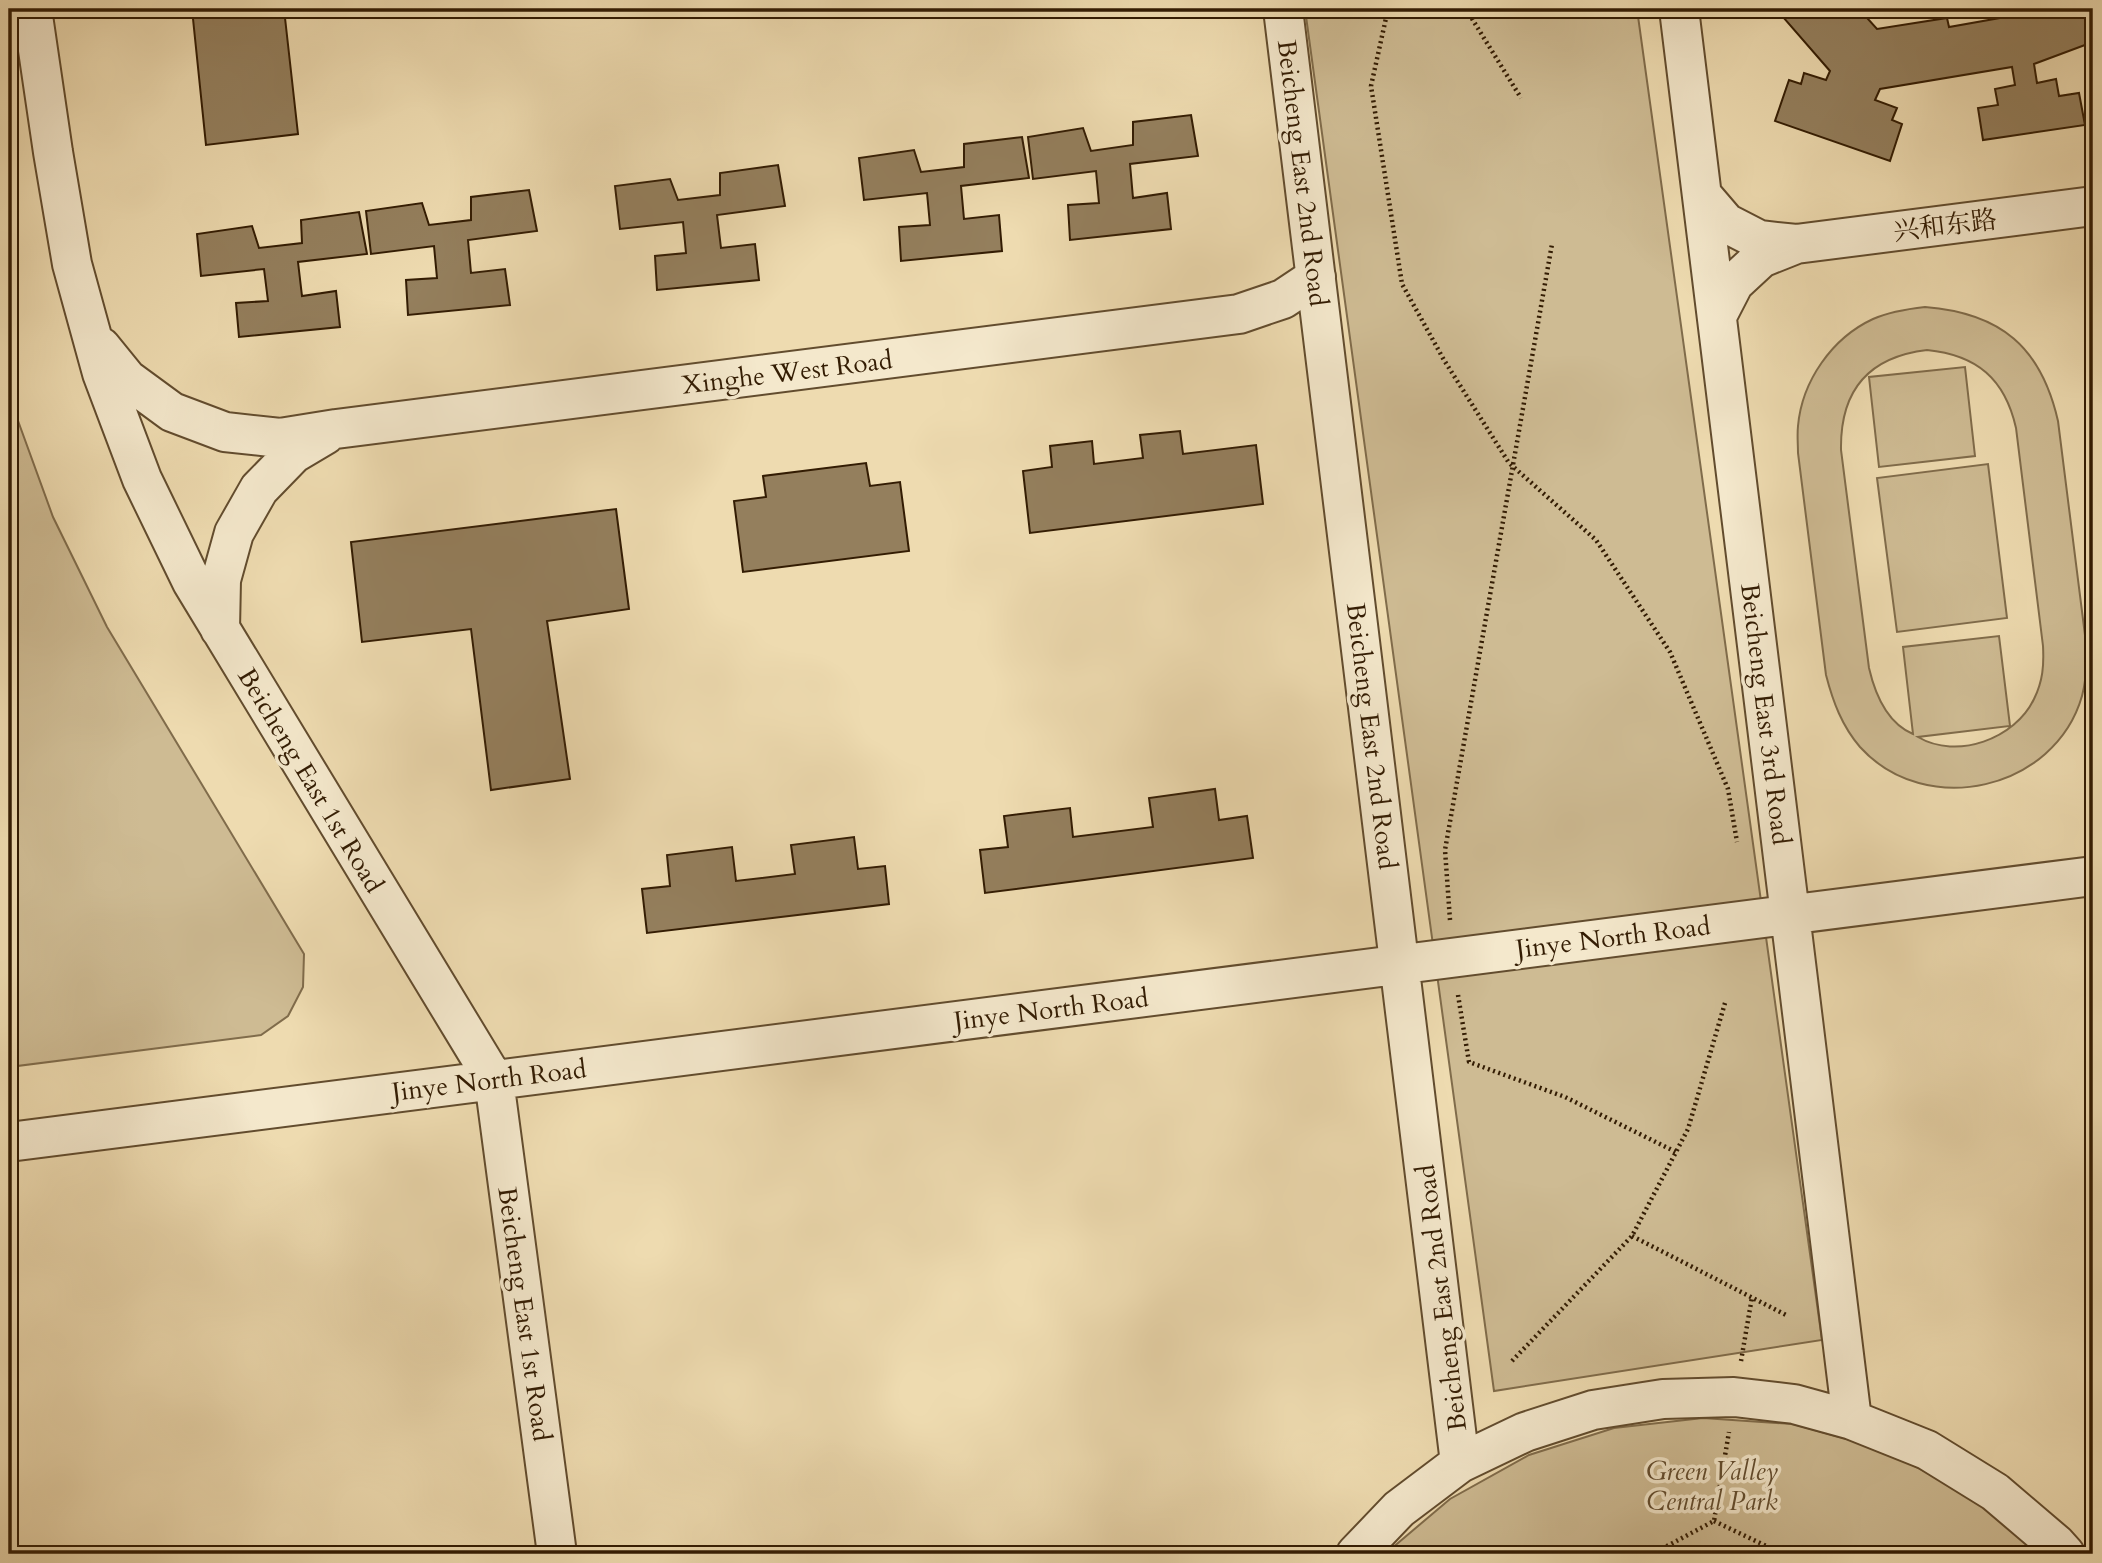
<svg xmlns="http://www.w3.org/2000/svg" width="2102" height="1563" font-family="Cardo,'Noto Serif SC',serif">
	<rect width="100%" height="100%" fill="#eedbb0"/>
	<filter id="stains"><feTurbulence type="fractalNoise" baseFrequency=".00286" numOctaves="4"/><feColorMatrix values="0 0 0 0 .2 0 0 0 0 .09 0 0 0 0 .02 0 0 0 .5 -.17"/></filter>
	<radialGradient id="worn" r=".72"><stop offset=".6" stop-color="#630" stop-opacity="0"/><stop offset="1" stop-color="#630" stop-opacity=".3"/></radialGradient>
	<!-- green -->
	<path fill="#cebb93" stroke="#806c4b" stroke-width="2" fill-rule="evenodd" d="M1305,9H1637L1822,1340L1494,1391Z
		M1925,307C2001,313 2041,347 2058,421L2086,643C2087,661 2087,678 2082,696C2055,790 1926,820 1860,747C1842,726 1833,702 1826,675L1798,453C1798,444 1797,435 1798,426C1802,381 1832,338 1873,319C1889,312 1907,309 1925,307ZM1927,350C1977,355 2005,379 2016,428L2043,646C2044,665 2043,681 2034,699C2015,739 1957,760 1918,737L2010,726L1999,636L1903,647L1913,734C1887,723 1875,694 1869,668L1841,450C1840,391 1868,357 1927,350Z
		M1965,367L1975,456L1879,467L1869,377Z
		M9,396L53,517L107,627L304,954L303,987L288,1016L261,1035L9,1067Z
		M1988,464L2007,618L1897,632L1877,478Z
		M1703,1418L1793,1424L1879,1448L1960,1489L2030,1544L2039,1554H1385L1450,1499L1529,1455L1614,1428Z"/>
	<!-- building -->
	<path fill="#947f5d" stroke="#331c03" stroke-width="2" d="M192,9H284L298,134L206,145Z
		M1776,9H1859L1877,29L1947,18L1949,27L2028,13L2037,9H2093V42L2034,64L2037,83L2056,79L2059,96L2079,93L2085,125L1983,140L1978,108L1998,105L1995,89L2015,85L2012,67L1880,89L1875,100L1897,108L1892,120L1902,124L1890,161L1775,121L1789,80L1801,84L1804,73L1826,80L1830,71Z
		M1191,115L1198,156L1130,164L1133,198L1167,193L1171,229L1070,240L1068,205L1099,203L1096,171L1033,179L1028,137L1083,128L1091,151L1133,145V122Z
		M1022,137L1029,178L961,186L964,219L999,215L1002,251L901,261L899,227L930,225L927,193L864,200L859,158L914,150L921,172L964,167V144Z
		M778,165L785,206L717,215L721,248L755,244L759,280L657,290L655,256L686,253L683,222L620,229L615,186L670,179L678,200L720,195V173Z
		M529,190L537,231L468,240L471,273L505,269L510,305L408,315L406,280L437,278L434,246L371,254L366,211L422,203L429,225L471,220V197Z
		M359,212L367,254L298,262L302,296L336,291L340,327L239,337L236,303L268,301L264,269L201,276L197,234L252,226L259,248L302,243L301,220Z
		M2087,341H2093V388Z
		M1180,431L1183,454L1256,445L1263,504L1030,533L1023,471L1052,467L1050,446L1092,441L1094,464L1143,458L1140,435Z
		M866,463L870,486L900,482L909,551L743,572L734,501L766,497L763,476Z
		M616,509L629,609L547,621L570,779L491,790L471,629L362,642L351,542Z
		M1215,789L1219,820L1247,816L1253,858L985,893L980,850L1008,847L1004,816L1070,808L1073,837L1153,827L1149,798Z
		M854,837L858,869L885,866L889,904L647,933L642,889L670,886L667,855L732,847L736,881L795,874L791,845Z"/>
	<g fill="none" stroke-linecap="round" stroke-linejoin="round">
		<!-- minor casing -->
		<g stroke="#624c2e" stroke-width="42">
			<path id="minor" d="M32,9L53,152L72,264L102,373L142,479L192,582L494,1080L557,1554
				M1283,9L1460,1463
				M1679,9L1852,1420
				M1702,195L1726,223L1759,240L1796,244L2093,206
				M1717,316L1734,283L1761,258L1796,244
				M101,347L127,379L172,412L225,432L280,438L336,429L1239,314L1283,299L1316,277
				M220,629L221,580L234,533L259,489L293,454L325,435
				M9,1142L2093,876
				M1356,1554L1399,1509L1460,1463L1525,1432L1593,1410L1663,1399L1734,1397L1794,1404L1852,1420L1927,1450L1995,1492L2056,1544L2065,1554"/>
		</g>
		<!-- path -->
		<path stroke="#331c03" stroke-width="4.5" stroke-dasharray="2 3.5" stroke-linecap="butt" d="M1388,9L1371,86L1402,284L1444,360L1509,463L1596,540L1670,652L1728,789L1737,842
			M1466,9L1521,98
			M1450,920L1445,850L1552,244
			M1458,995L1469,1062L1565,1097L1676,1152
			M1632,1236L1788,1316
			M1512,1361L1632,1236L1688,1129L1725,1003
			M1741,1361L1752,1297
			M1714,1521L1783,1554
			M1652,1554L1714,1521L1729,1432"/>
		<!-- minor -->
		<use href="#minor" stroke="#f4e8cc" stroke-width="38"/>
	</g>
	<g text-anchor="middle" stroke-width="7" stroke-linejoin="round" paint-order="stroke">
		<!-- street labels -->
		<g font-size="26" fill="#331c03" stroke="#f4e8cc">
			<text transform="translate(1303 173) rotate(83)" y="9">Beicheng East 2nd Road</text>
			<text transform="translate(1945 225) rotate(-7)" y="9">兴和东路</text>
			<text transform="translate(787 372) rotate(-7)" y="9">Xinghe West Road</text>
			<text transform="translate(1766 714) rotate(83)" y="9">Beicheng East 3rd Road</text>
			<text transform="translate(1372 736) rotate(83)" y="9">Beicheng East 2nd Road</text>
			<text transform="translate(311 780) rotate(59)" y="9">Beicheng East 1st Road</text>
			<text transform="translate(1613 937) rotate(-7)" y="9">Jinye North Road</text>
			<text transform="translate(1051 1009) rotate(-7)" y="9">Jinye North Road</text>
			<text transform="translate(489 1080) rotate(-7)" y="9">Jinye North Road</text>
			<text transform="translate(1441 1298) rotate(-97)" y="9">Beicheng East 2nd Road</text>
			<text transform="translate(525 1314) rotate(82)" y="9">Beicheng East 1st Road</text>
		</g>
		<!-- park labels -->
		<g font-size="26" font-style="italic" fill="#624c2e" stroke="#f4e8cc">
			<text x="1712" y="1480">Green Valley<tspan x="1712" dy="30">Central Park</tspan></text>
		</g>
	</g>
	<!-- margin -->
	<rect width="2102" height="1563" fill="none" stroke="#eedbb0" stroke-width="35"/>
	<rect x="10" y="10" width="2081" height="1542" fill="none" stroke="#331c03" stroke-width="3.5"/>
	<rect x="18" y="18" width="2067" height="1528" fill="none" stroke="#331c03" stroke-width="2"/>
	<rect width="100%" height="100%" filter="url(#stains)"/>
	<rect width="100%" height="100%" fill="url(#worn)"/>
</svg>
